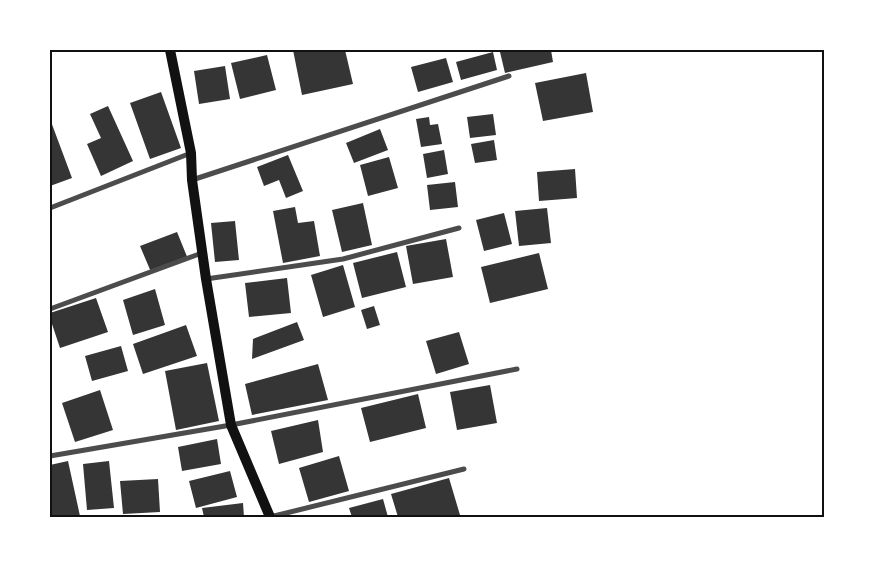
<svg xmlns="http://www.w3.org/2000/svg" width="874" height="567" font-family="Lora,serif">
	<rect width="100%" height="100%" fill="#fff"/>
	<!-- building -->
	<path fill="#353535" d="M293,50H345L353,84L302,95Z
		M507,50H551L553,62L505,73L500,52Z
		M493,52L497,70L461,80L456,62Z
		M267,55L276,90L240,99L231,63Z
		M446,58L453,82L418,92L411,67Z
		M225,66L230,99L199,104L194,71Z
		M586,73L593,112L543,121L535,83Z
		M161,92L181,148L150,159L130,103Z
		M108,106L133,161L101,176L87,144L101,138L90,114Z
		M493,114L496,135L470,138L467,117Z
		M429,117L430,125L438,124L442,144L421,147L416,119Z
		M50,119L72,178L50,186Z
		M380,129L388,150L354,163L346,143Z
		M494,140L497,160L475,163L471,144Z
		M444,150L448,174L427,178L423,154Z
		M288,155L303,191L286,198L279,180L264,186L257,167Z
		M389,157L398,188L368,196L360,165Z
		M575,169L577,198L539,201L537,172Z
		M455,182L458,207L430,210L427,185Z
		M363,203L372,245L342,252L332,210Z
		M295,207L298,223L314,221L320,256L283,263L273,211Z
		M547,208L551,243L519,246L515,211Z
		M504,213L512,244L484,251L476,220Z
		M235,221L239,260L215,262L211,223Z
		M177,232L188,259L151,272L140,246Z
		M446,239L453,277L413,284L406,246Z
		M397,252L406,287L362,298L353,263Z
		M539,253L548,289L490,303L481,267Z
		M343,265L355,307L323,317L311,275Z
		M287,278L291,313L249,317L245,283Z
		M155,289L165,325L133,335L123,300Z
		M96,298L108,332L60,348L50,318V313Z
		M374,306L380,325L367,329L361,310Z
		M297,322L304,340L252,359L253,339Z
		M186,325L197,356L143,374L133,344Z
		M459,332L469,364L436,374L426,341Z
		M121,346L128,371L92,381L85,356Z
		M207,363L219,421L176,430L165,371Z
		M318,364L328,400L252,415L245,384Z
		M490,385L497,423L457,430L450,392Z
		M100,390L113,430L75,442L62,403Z
		M418,394L426,428L370,442L361,408Z
		M318,420L323,452L279,464L271,431Z
		M217,439L221,464L182,471L178,447Z
		M339,456L349,491L309,502L299,468Z
		M68,461L80,516L50,517V465Z
		M109,461L114,508L87,510L83,464Z
		M230,471L237,497L196,508L189,481Z
		M449,478L460,515L452,517H398L391,494Z
		M158,479L160,512L123,514L120,481Z
		M383,499L388,517H352L349,508Z
		M243,503L244,517H204L202,508Z"/>
	<g fill="none" stroke-linecap="round" stroke-linejoin="round">
		<!-- minor -->
		<path stroke="#4c4c4c" stroke-width="5" d="M192,180L509,76
			M50,208L191,153
			M206,279L343,259L459,228
			M50,309L202,253
			M50,456L231,425L517,369
			M270,517L464,469"/>
		<!-- secondary -->
		<path stroke="#111" stroke-width="10" d="M170,50L191,153L192,180L206,279L231,425L270,517"/>
	</g>
	<!-- border -->
	<rect width="874" height="567" fill="none" stroke="#ffffff" stroke-width="102"/>
	<rect x="51" y="51" width="772" height="465" fill="none" stroke="#111" stroke-width="2"/>
</svg>
